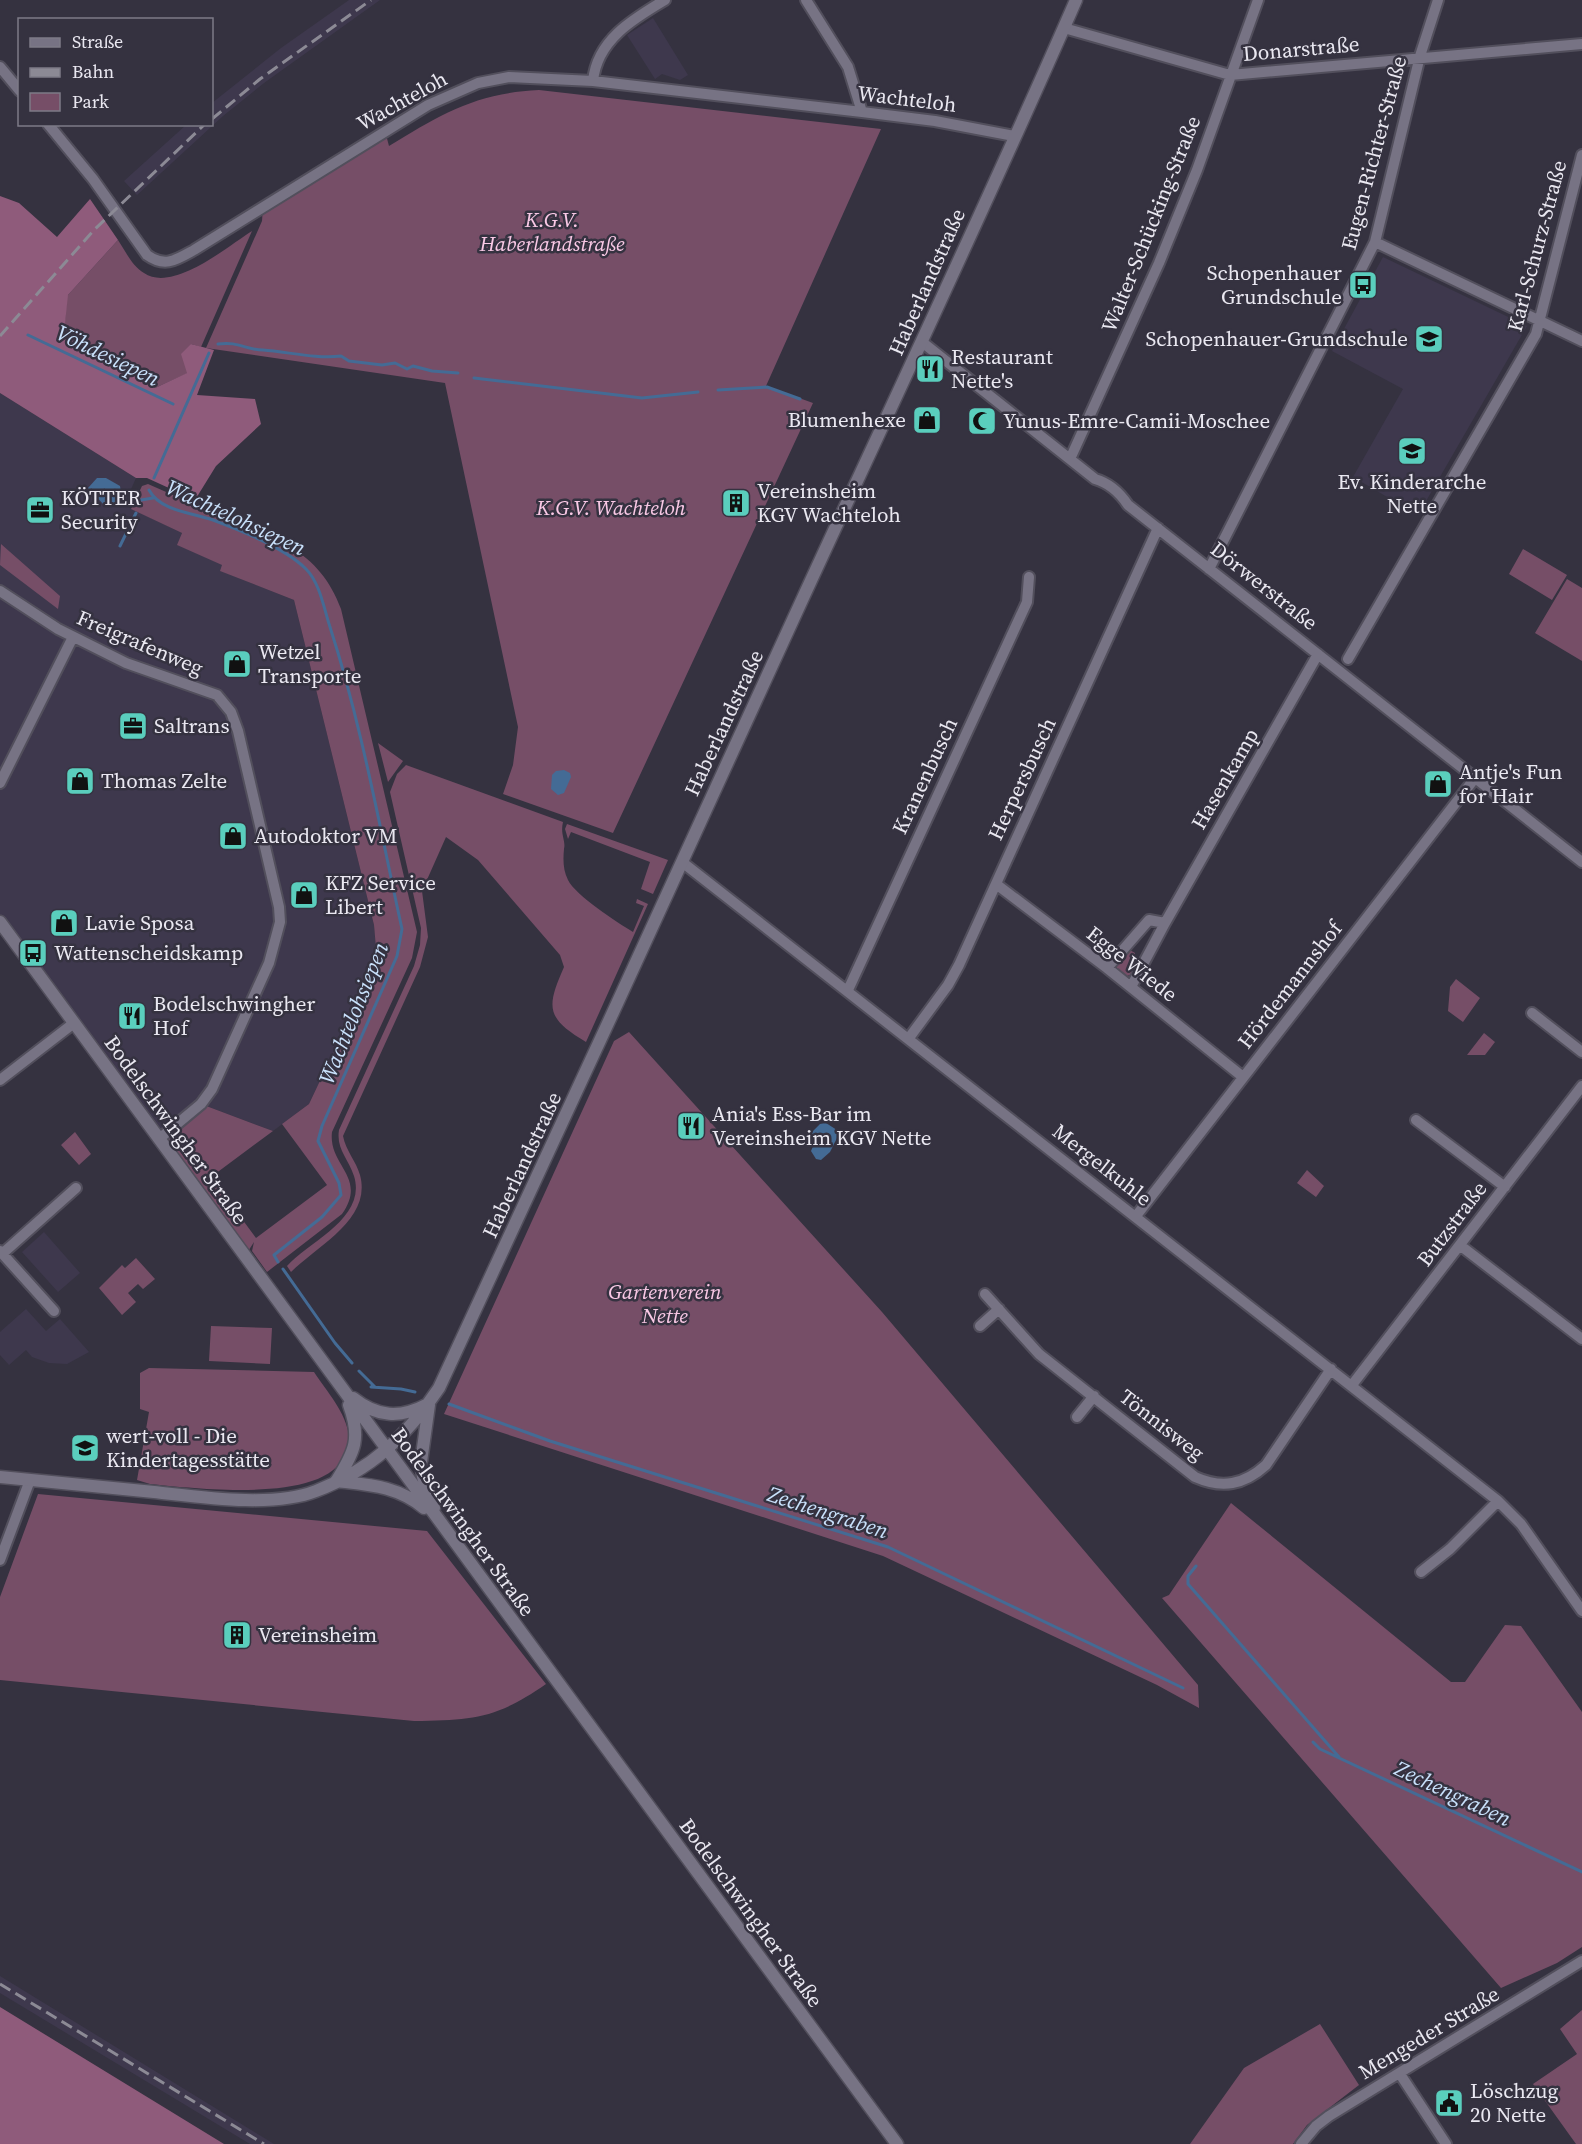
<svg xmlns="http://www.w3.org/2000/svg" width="1582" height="2144" font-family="'Source Serif 4',serif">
	<rect width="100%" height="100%" fill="#353240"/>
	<!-- built -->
	<path fill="#3e384d" d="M349,0H380L264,83L223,116L137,195L124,181L186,125L212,124V103L281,48Z
		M653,18L688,75L680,80L662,74L655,79L627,35Z
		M1383,257L1527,326L1418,515L1353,477L1403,389L1332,351Z
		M0,393L136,478L124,505L182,533L178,545L223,565L221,571L294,600L374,925L377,960L309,1104L273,1131L201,1104L159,1139L0,922Z
		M44,1232L80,1273L58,1292L22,1252Z
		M26,1309L46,1331L60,1319L89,1352L67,1364L49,1363L32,1357L26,1350L9,1365L0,1355V1332Z
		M0,1976L274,2144H250L0,1993Z"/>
	<!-- green -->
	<path fill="#764e67" d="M539,90L881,129L766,386L813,403L613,833L503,794L513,765L518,727L445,383L206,348L262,221L263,207L385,131L389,146C441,114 476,93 539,90Z
		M252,231L201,347L191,344L188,373L155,388L64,332L67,296L118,240C126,252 132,266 144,273C173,293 228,246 252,231Z
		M148,484L289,546C315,562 330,580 341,609L417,932L412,958L332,1132C328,1166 368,1177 342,1214L267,1272L252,1251L254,1242L245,1256L160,1140L201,1104L273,1131L211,1177L256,1238L327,1185L282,1124L309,1104L377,960L374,925L294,600L220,571L222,565L177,545L182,533L131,509L142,486Z
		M1,544L60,596L58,609L0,565Z
		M1523,549L1567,575L1552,600L1509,574Z
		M1567,579L1582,588V661L1535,633Z
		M378,743L403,761L388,782Z
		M406,765L563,822C560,835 566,840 564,849C563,860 563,870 568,880C575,895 618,923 633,932L644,906L636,903L637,899L648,904L586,1042C546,1018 546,1008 564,967L560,955L478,860L446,837L422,891L428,937L420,967L343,1136C346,1151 356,1161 360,1175C372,1219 318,1245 291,1272L287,1266C310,1241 367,1218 354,1176C348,1158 336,1149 339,1130L414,966L420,945L421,928L390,792L397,774Z
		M567,824L668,860L653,894L641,889L650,862L571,832L568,839L565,829Z
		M1128,949L1135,953L1133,963L1138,966L1133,974L1124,977L1117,970L1116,965Z
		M1456,979L1480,998L1463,1022L1448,1011L1450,987Z
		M629,1032L882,1312L1198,1685L1199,1708L1157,1685L883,1556L444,1414L614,1041Z
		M1484,1033L1495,1042L1485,1055H1467Z
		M75,1132L91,1154L79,1165L61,1145Z
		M1307,1170L1324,1186L1316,1197L1297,1183Z
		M136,1258L155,1279L143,1289L138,1284L128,1293L136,1302L122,1315L99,1288L122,1265L125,1268Z
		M211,1326L272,1328L270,1364L209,1361Z
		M149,1368L314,1372C327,1392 346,1412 349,1436C350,1442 346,1448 345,1454C327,1505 192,1488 150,1484L137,1480L149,1412L140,1409V1373Z
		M38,1494L427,1531L546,1684C496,1719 473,1720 414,1721L0,1680V1597Z
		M1231,1503L1451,1682H1465L1505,1625L1521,1626L1582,1712V1947L1557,1963L1501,1988L1162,1598L1169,1595Z
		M1582,2010V2144H1576L1533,2084L1577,2054L1560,2029Z
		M1320,2024L1359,2085L1307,2125L1293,2144H1190L1244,2068Z"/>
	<!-- forest -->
	<path fill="#8f5b7b" d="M0,196L19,203L57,237L90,199L118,240L68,295L64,333L155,388L187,373L181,354L191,344L214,350L197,395L255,399L261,424L216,466L195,500L147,478H136L0,393Z
		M0,2007L224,2144H0Z"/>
	<!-- water -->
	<path fill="#446b95" d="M97,478H106L120,486L121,492L116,505L105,506L88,488Z
		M564,770L570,773L571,777L564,793L558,795L551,789L552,775L556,771Z
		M826,1123L840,1132L830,1152L821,1160L816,1159L811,1151L814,1144L810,1134L820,1124Z"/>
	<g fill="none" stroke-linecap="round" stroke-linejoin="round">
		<!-- stream -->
		<path stroke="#446b95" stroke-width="3" d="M28,335L173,404
			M218,344C239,341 245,350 263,350C289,352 316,359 341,356L349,361L382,365L395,363L407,369L413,366L432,371L458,373
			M474,378L642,398L698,392
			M718,390L767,387L800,399
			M154,478L209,353
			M149,490C160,511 193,513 213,520C240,530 286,549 306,569C320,583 324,609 330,627C362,726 380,829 402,929L397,956L322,1126L318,1141L339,1183L341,1195L322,1217L274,1255L278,1262
			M141,500L153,498
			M120,546L136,513
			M283,1269L335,1343L352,1363
			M359,1371L375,1387
			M371,1387L401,1389L415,1392
			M449,1404L550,1441L888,1547L1183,1688
			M1196,1566L1188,1576V1584L1339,1757
			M1313,1742L1320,1749L1582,1872"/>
		<!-- minor casing -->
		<g stroke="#524f5c" stroke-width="14">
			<path id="minor" d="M806,0L848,67L862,112
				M1064,28L1230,75L1582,44
				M0,67L20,91
				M593,81C597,40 633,19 665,0
				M48,124L93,179L147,255C165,268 176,260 194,250L428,105L478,83L509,77L593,81L862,112L935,121L1014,136
				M1375,242L1582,341
				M922,342L1095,479C1109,483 1120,493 1128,505L1582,862
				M1070,459L1159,263L1197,170L1258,0
				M1209,569L1375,242L1420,56L1438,0
				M0,591L58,629L126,663L217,695L231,712L238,731L279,907L280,922L269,963L212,1089L201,1104L159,1139
				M1348,659L1536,334L1582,155
				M0,783L73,637
				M682,862L1498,1501L1521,1524L1582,1611
				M996,884L1107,968L1243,1077
				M1165,923L1318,654
				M1107,968L1149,920L1165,923L1131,987
				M848,990L1027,602L1029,577
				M1532,1013L1582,1052
				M909,1038L948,985L959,965L1158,528
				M0,1080L74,1023
				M1416,1120L1505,1187
				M1136,1216L1475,778
				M1461,1246L1582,1339
				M0,1251L54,1311
				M2,1254L76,1188
				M985,1294L1039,1354L1195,1477C1222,1489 1244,1485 1266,1465L1331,1369
				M980,1326L999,1309
				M1352,1385L1582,1086
				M1077,1417L1094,1396
				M0,1560L30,1480
				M1421,1572L1450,1549L1498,1501
				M1400,2074L1446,2144
				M1301,2144L1316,2126L1329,2116L1582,1961"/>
		</g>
		<!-- tertiary casing -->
		<g stroke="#524f5c" stroke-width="15">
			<path id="tertiary" d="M0,922L897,2144
				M353,1398C377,1417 400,1419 428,1404
				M429,1405L421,1462L423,1477L434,1508
				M0,1477C51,1482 102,1487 154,1492C200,1497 273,1508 316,1491C371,1470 407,1436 439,1388C562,1126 681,863 802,600C894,400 988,202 1076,0
				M337,1480C355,1451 361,1438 349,1405
				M336,1481C370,1485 397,1486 424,1508"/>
		</g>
		<!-- minor -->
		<use href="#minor" stroke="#777384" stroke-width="10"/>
		<!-- tertiary -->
		<use href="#tertiary" stroke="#777384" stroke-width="12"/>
		<!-- rail -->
		<path stroke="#8c8a95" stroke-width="3" stroke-dasharray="12 6" stroke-linecap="butt" d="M212,119L260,79L371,0
			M0,336L94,230L205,124
			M0,1984L264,2144"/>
	</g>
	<!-- icons -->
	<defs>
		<g id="bus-square" transform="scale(1.5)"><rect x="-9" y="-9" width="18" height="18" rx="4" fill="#5acebd" stroke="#353240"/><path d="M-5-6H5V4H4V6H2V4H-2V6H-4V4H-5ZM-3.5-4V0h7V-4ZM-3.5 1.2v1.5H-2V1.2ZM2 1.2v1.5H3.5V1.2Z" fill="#111"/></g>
		<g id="school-square" transform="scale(1.5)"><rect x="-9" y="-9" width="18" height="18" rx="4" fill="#5acebd" stroke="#353240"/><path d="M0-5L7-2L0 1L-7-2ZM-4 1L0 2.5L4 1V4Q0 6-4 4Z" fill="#111"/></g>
		<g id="restaurant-square" transform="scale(1.5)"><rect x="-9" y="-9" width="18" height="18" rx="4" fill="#5acebd" stroke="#353240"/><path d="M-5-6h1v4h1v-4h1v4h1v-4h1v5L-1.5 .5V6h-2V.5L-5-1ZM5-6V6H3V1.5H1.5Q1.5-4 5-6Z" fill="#111"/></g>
		<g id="shop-square" transform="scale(1.5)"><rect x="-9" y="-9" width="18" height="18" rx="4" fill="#5acebd" stroke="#353240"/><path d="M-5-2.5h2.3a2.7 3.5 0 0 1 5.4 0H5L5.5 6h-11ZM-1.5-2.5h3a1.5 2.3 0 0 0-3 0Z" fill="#111"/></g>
		<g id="mosque-square" transform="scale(1.5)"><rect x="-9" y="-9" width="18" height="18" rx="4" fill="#5acebd" stroke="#353240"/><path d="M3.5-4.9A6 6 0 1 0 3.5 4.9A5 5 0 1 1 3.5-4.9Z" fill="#111"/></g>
		<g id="building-square" transform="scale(1.5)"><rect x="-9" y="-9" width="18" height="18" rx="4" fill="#5acebd" stroke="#353240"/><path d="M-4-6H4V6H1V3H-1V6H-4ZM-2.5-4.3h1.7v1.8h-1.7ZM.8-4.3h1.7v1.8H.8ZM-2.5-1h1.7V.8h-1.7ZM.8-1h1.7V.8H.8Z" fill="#111"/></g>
		<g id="office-square" transform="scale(1.5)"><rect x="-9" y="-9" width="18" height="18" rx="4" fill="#5acebd" stroke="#353240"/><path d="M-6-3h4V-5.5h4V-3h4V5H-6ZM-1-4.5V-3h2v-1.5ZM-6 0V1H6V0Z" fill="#111"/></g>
		<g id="civic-square" transform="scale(1.5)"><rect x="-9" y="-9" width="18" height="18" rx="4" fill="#5acebd" stroke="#353240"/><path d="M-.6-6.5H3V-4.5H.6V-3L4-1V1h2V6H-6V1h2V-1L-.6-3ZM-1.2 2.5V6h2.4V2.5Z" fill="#111"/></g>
	</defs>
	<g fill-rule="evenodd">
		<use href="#bus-square" x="1363" y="285"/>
		<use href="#school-square" x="1429" y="339"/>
		<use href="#restaurant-square" x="930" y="369"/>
		<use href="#shop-square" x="927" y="420"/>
		<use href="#mosque-square" x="982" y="421"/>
		<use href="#school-square" x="1412" y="451"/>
		<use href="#building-square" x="736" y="503"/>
		<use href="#office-square" x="40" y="510"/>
		<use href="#shop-square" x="237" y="664"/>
		<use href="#office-square" x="133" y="726"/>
		<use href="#shop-square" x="80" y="781"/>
		<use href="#shop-square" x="1438" y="784"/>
		<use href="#shop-square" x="233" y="836"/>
		<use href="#shop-square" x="304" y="895"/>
		<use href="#shop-square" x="64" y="923"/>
		<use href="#bus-square" x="33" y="953"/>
		<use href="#restaurant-square" x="132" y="1016"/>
		<use href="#restaurant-square" x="691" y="1126"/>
		<use href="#school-square" x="85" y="1448"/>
		<use href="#building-square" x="237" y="1635"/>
		<use href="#civic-square" x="1449" y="2103"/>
	</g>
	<g text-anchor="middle" stroke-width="5" stroke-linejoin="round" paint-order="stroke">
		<!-- street labels -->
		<g font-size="21" fill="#eae8f1" stroke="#353240">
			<text transform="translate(1301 49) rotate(-5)" y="7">Donarstraße</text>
			<text transform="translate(907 99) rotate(7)" y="7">Wachteloh</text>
			<text transform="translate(402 101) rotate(-29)" y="7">Wachteloh</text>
			<text transform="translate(1374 153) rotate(-75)" y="7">Eugen-Richter-Straße</text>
			<text transform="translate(1151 224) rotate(-68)" y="7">Walter-Schücking-Straße</text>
			<text transform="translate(1537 246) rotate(-75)" y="7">Karl-Schurz-Straße</text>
			<text transform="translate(927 282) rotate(-66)" y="7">Haberlandstraße</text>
			<text transform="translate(1264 586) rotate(38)" y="7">Dörwerstraße</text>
			<text transform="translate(140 643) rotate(23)" y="7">Freigrafenweg</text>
			<text transform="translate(724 723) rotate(-65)" y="7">Haberlandstraße</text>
			<text transform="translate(925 776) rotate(-65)" y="7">Kranenbusch</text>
			<text transform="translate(1022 779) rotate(-65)" y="7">Herpersbusch</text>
			<text transform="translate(1225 779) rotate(-60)" y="7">Hasenkamp</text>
			<text transform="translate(1132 964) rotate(38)" y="7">Egge Wiede</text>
			<text transform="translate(1290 985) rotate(-52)" y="7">Hördemannshof</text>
			<text transform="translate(176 1130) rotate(54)" y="7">Bodelschwingher Straße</text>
			<text transform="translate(522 1165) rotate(-65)" y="7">Haberlandstraße</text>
			<text transform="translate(1102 1165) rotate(38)" y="7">Mergelkuhle</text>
			<text transform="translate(1452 1224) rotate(-53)" y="7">Butzstraße</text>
			<text transform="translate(1162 1425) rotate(38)" y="7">Tönnisweg</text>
			<text transform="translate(463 1522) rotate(54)" y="7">Bodelschwingher Straße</text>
			<text transform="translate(751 1913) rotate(54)" y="7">Bodelschwingher Straße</text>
			<text transform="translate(1429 2033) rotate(-31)" y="7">Mengeder Straße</text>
		</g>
		<!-- park labels -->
		<g font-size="21" font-style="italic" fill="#fac9e6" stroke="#353240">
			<text x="552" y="227">K.G.V.<tspan x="552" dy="24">Haberlandstraße</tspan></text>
			<text x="611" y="515">K.G.V. Wachteloh</text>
			<text x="665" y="1299">Gartenverein<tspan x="665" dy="24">Nette</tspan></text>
		</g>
		<!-- poi labels -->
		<g font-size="21" fill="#eae8f1" stroke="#353240" text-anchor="start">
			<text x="1342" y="280" text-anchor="end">Schopenhauer<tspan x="1342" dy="24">Grundschule</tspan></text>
			<text x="1408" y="346" text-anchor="end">Schopenhauer-Grundschule</text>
			<text x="951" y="364">Restaurant<tspan x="951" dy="24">Nette's</tspan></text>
			<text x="906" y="427" text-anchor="end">Blumenhexe</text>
			<text x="1003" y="428">Yunus-Emre-Camii-Moschee</text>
			<text x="1412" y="489" text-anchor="middle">Ev. Kinderarche<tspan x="1412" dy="24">Nette</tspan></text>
			<text x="757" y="498">Vereinsheim<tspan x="757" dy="24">KGV Wachteloh</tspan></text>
			<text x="61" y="505">KÖTTER<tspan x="61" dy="24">Security</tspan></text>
			<text x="258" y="659">Wetzel<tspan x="258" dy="24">Transporte</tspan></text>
			<text x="154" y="733">Saltrans</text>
			<text x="1459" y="779">Antje's Fun<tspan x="1459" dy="24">for Hair</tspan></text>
			<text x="101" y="788">Thomas Zelte</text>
			<text x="254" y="843">Autodoktor VM</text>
			<text x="325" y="890">KFZ Service<tspan x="325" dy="24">Libert</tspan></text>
			<text x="85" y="930">Lavie Sposa</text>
			<text x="54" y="960">Wattenscheidskamp</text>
			<text x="153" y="1011">Bodelschwingher<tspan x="153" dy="24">Hof</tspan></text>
			<text x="712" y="1121">Ania's Ess-Bar im<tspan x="712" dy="24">Vereinsheim KGV Nette</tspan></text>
			<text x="106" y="1443">wert-voll - Die<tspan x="106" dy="24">Kindertagesstätte</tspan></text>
			<text x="258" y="1642">Vereinsheim</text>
			<text x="1470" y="2098">Löschzug<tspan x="1470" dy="24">20 Nette</tspan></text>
		</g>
		<!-- water labels -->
		<g font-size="22" font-style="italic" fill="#c9e1fb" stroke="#353240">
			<text transform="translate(108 355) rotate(26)" y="8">Vöhdesiepen</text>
			<text transform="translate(236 517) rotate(25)" y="8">Wachtelohsiepen</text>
			<text transform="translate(353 1013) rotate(-68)" y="8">Wachtelohsiepen</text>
			<text transform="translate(828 1512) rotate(18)" y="8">Zechengraben</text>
			<text transform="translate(1453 1793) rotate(25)" y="8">Zechengraben</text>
		</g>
	</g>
	<!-- legend -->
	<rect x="18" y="18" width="195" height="108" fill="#353240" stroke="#7d7b87" stroke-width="1.5"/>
	<rect x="30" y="38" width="30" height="9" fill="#777384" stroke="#7d7b87" stroke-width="1.5"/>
	<text x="72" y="48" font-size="18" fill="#eae8f1">Straße</text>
	<rect x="30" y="68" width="30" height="9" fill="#8c8a95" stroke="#7d7b87" stroke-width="1.5"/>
	<text x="72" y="78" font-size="18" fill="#eae8f1">Bahn</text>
	<rect x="30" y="93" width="30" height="18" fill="#764e67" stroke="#7d7b87" stroke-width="1.5"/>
	<text x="72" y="108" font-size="18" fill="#eae8f1">Park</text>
</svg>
